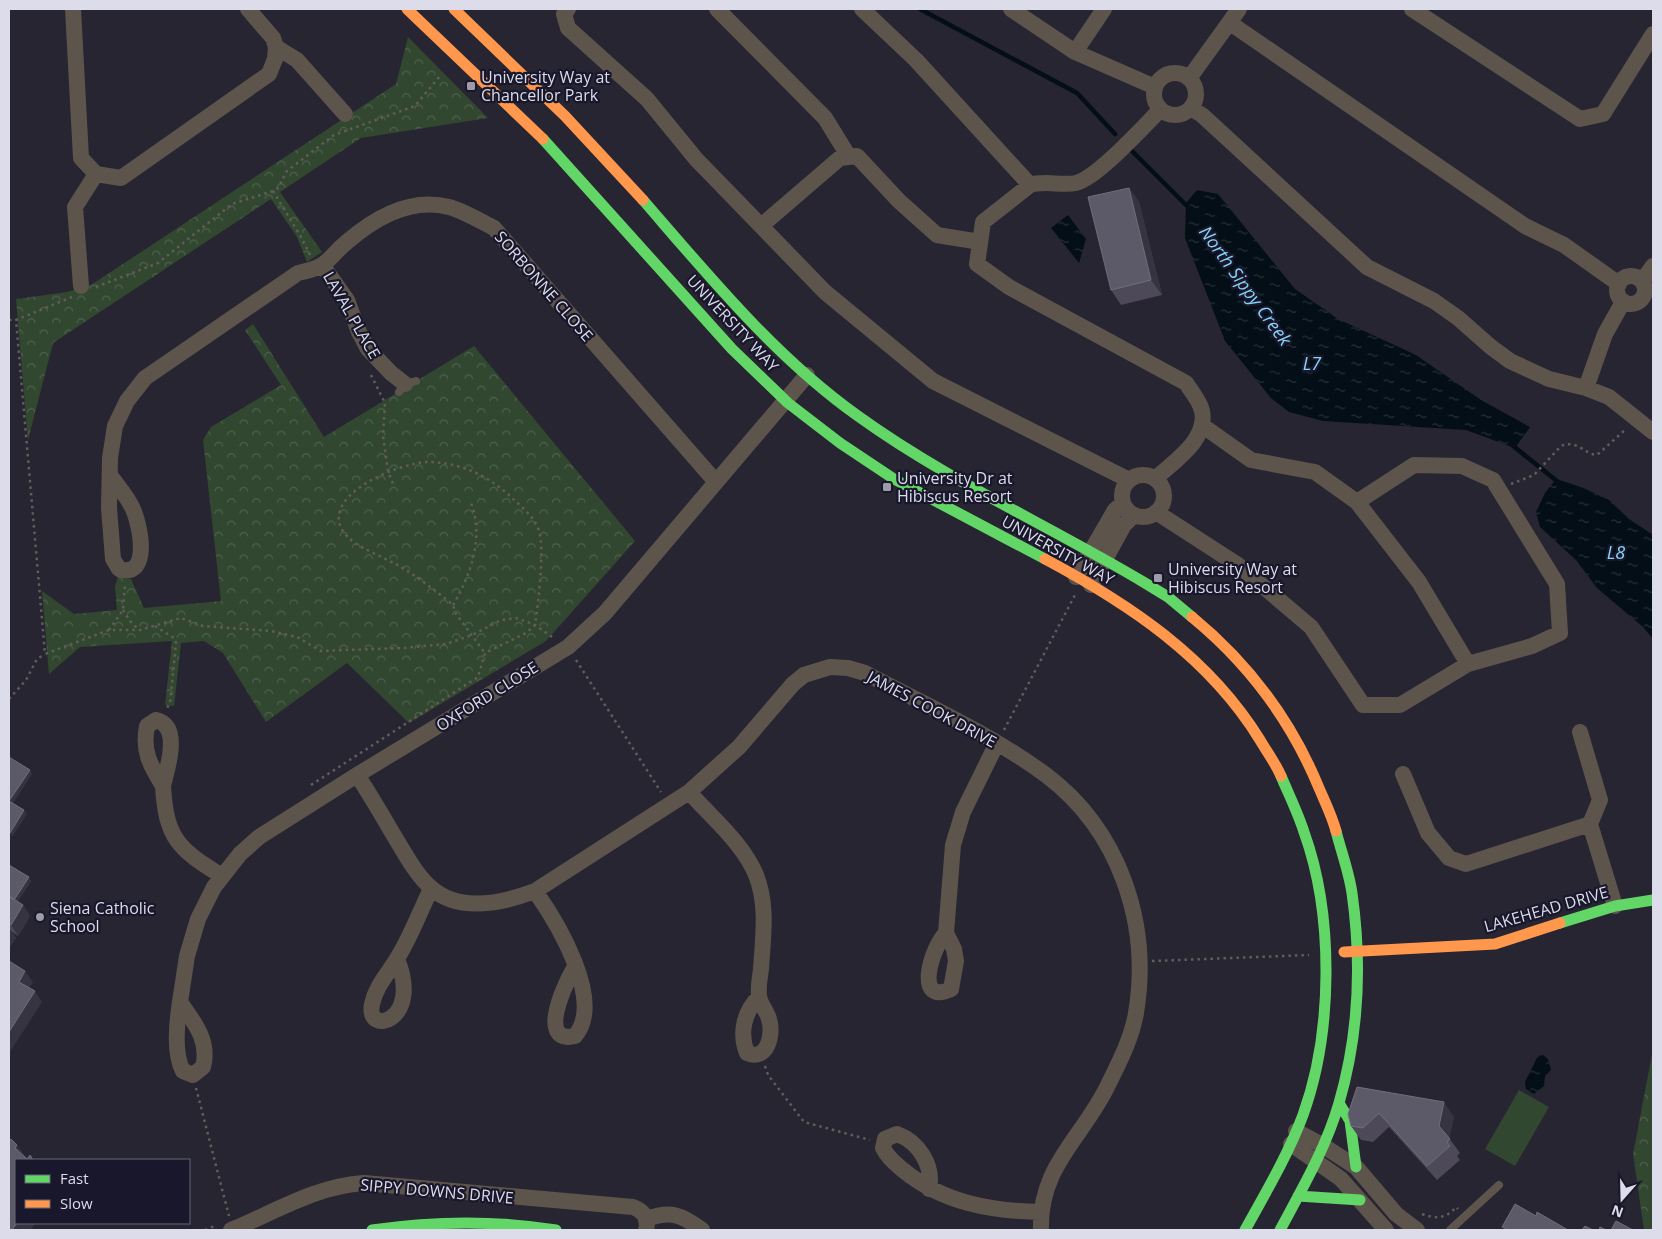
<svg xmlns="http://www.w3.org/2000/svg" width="1662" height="1239" font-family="'Open Sans',sans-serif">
	<defs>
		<pattern id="park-crowns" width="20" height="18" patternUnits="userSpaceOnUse" patternTransform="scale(1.25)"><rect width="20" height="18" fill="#32472f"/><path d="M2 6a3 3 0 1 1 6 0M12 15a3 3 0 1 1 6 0" fill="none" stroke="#4f614d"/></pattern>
		<pattern id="water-ripples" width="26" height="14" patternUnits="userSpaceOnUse" patternTransform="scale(1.25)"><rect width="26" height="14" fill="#030e17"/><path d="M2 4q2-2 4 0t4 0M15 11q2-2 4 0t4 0" fill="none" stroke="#273039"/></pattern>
	</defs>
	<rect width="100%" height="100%" fill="#262531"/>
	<!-- green -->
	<path fill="#32472f" d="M1519,1090L1549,1107L1515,1166L1485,1149Z"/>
	<!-- park -->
	<path fill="url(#park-crowns)" d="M408,37L488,118L361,138L280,192L322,252L307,262L297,237L271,199L53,343L28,440L16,299L67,292L91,285L396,84Z
		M253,324L324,437L474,346L635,541L546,641L409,723L347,663L266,722L223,653L204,641L181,643L174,706L165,705L172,641L80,647L49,674L42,591L74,614L117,610L115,587L118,577L131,579L144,608L221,601L203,440L211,427L281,385L245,330Z
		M1653,1049V1230H1644L1633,1154Z"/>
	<!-- water -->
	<path fill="url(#water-ripples)" d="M1197,190L1218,194L1295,289L1338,319L1416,355L1481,400L1530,427L1515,448L1466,430L1323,421L1289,412L1271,398L1225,341L1185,238L1186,203Z
		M1068,215L1086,239L1079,263L1051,228Z
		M1556,479L1581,487L1609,500L1629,519L1653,535V639L1643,627L1597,588L1576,560L1540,527L1536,512L1545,493Z
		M1543,1055L1548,1059L1551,1070L1545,1076L1544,1086L1534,1094L1526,1089L1525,1082L1538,1056Z"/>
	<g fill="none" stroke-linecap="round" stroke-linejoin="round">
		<!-- stream -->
		<path stroke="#030e17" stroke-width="4.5" d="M920,9L1077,93L1115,134
			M1131,150L1189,208
			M1512,445L1558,482"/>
		<!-- path -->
		<path stroke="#625d5b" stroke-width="2.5" stroke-dasharray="2.5 4" stroke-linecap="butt" d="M273,191L301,237L310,255
			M96,287L158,263L232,204L273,191L278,188L287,171L334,135L415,106L440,76
			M72,297L16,320L45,654L109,630H140L181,618L203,626L271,631L297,637L321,651L403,648L446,644L472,635L501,620L516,618L535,625L555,639
			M9,320H16
			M371,375L385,403L383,436L388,471L393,484
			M1511,484L1534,475L1561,446C1577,439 1584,454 1597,455L1625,430
			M453,605C471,575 484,537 471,503
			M123,610L130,621L139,630
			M155,626L174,638L176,643L170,703L167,708
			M109,630L123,610L125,584
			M576,660L661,792
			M9,699L26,680L37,659L45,654
			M1004,730L1075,595
			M311,785L478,677L485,653L526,633L535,625C538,606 545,548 539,531C536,519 522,507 513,499C491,477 460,462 428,462C401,462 315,496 345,534C355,547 386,558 401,567C419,578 436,591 453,605L456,614L485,653
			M1152,961L1309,955
			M765,1066L768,1075L804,1122L870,1140
			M196,1088L229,1216
			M1422,1214C1436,1219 1446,1219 1456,1207L1458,1209
			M205,1230L217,1225"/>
		<!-- lane -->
		<path stroke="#5d544c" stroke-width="8" d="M399,392L405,384L416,381
			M1450,1230L1499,1185"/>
		<!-- street -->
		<path stroke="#5d544c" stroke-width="16" d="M73,9L81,158L96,174L121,178L269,74L275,59L276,47
			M248,9L273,38L276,47L297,60L345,114
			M568,9L564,14L568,28L647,99L696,159L825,292L933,381L1129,480
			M717,9L825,118L849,157
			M862,9L916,60L1030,185
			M1011,9L1075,52L1155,87
			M1412,9L1580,119L1603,114L1653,34
			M1230,23L1525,226L1564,245L1619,284
			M1075,52L1104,9
			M1154 94a21 21 0 1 1 42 0a21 21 0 1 1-42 0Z
			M1190,77L1239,9
			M1192,109L1202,115L1367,267L1434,301L1458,318L1491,347L1510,361L1549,379L1586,388L1609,397L1653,432
			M761,226L840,158L857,156L899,201L937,235L980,242
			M323,266L347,300L359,332L368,349L391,373L405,384
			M1617 290a14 14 0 1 1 28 0a14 14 0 1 1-28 0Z
			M1642,281L1653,266
			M81,286L75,207L96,174
			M1586,388L1605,334L1623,302
			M110,475C117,485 127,496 132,507C140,523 152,579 119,569L113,559L109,508L110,458L115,426L127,401L145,378L298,273C331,266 325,260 348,241C376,217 411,197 449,207C464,211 480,221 494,228L716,482
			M1122 496a21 21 0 1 1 42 0a21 21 0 1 1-42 0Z
			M1155,479C1174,461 1208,440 1202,411C1200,401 1191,391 1186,383L1009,287L977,264L983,222L1030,185C1045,180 1061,186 1076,183C1097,178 1143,127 1160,110
			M1357,502L1419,582L1468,664
			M1156,512L1238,565L1311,627L1363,705H1400L1468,664L1532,646L1560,633L1557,584L1493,480L1462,466L1414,465L1357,502L1315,472L1251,460L1203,426
			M1076,577L1115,510L1123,503
			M1091,585L1124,525L1134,515
			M156,720C182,726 167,769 163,786C150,765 142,751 147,726Z
			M1580,732L1600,800L1590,824
			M1403,774L1428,833L1449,858L1466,864L1590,824L1615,906
			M357,775C372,797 385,821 399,844C408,859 417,875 430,887C459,914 503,903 535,891L689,792L739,747L793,684L804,675L830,667L848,668L865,673C926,705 990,734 1046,775C1119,830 1151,923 1136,1013C1132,1037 1120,1061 1109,1083C1084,1137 1039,1165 1041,1230
			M163,786C166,838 178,849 222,876
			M689,792C711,817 743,843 756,875C768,905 763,937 761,969C760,977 758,987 759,995C759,1003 767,1011 769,1019C774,1035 767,1062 747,1053C739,1033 744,1012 759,997
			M535,891C557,922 605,1001 575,1036C535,1045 567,979 575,967
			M946,933C932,946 913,1007 951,989L956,961L954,949L946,933L953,845L963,812L997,743
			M397,959C423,1022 365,1037 372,1004C376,985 389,973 398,957C411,936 420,911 431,889
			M180,1002L187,956L198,919L214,887L240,854L259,837L357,775L568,647L605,613L807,375
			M180,1002C194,1022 210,1041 203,1067L193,1075L183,1071C173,1053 177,1021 180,1002Z
			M1296,1131L1322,1145L1356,1167L1396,1214L1417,1230
			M1291,1144L1341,1179L1386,1230
			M929,1189C934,1166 919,1142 897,1134L885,1139L883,1148C888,1158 895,1163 903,1170C943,1203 991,1211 1041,1212
			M647,1219C671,1210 682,1215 702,1230
			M231,1230C275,1212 316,1186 364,1183L633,1207C644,1211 649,1219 646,1230"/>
		<!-- fast -->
		<path stroke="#63d668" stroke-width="11" d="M543,139L732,349L788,403L840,443L894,479L1045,559
			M643,200C709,276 775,357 858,416C948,481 1050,526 1145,583L1168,597L1192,617
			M1560,923L1615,906L1653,900
			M1339,1103L1350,1121L1356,1167
			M1298,1196L1360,1200
			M372,1230C434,1221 494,1220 556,1230
			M1245,1230C1266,1192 1288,1155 1303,1115C1333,1032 1334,915 1304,832C1298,813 1289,795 1281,776
			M1280,1230C1302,1189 1326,1148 1339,1103C1359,1034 1362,964 1352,893C1349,872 1341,851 1336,831"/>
		<!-- slow -->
		<path stroke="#ff974d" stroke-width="11" d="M407,9L543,139
			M454,9L565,116L643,200
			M1045,559C1129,604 1209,657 1260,740C1267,752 1276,764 1281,776
			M1192,617C1248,663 1291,720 1319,788C1325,802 1332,816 1336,831
			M1344,952L1495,944L1560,923"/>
	</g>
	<!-- wall -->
	<path fill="#4d4958" d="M1129,188L1139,202L1162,295L1121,305L1111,290Z
		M9,865L31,881L17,902L23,905L30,916L18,936L11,931L16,938L9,948Z
		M1357,1087L1454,1117L1449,1138L1460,1153L1457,1156L1460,1160L1437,1180L1389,1127L1373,1142L1361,1140L1351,1126Z"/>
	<!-- shaded-wall -->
	<path fill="#373442" d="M1129,188L1139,202L1162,295L1151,280Z
		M30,770L32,774L12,805L9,801Z
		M24,810L27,814L12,837L10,833Z
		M29,877L31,881L15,906L12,902Z
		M23,905L30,916L18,936L11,925Z
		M9,928L16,938L9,948Z
		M25,971L33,982L27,993L19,982Z
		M35,991L42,1002L10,1052L9,1051V1032Z
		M1444,1102L1454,1117L1449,1140L1439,1126Z
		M17,1145L27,1159L15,1148Z
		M17,1223H35L31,1230H12Z"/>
	<!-- building -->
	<path fill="#5c5968" stroke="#706d7c" d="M1129,188L1151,280L1111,290L1088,197Z
		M9,757L30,770L9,801L24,810L10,833H9Z
		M9,865L29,877L14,900L9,896Z
		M9,896L23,905L11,925L9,924Z
		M9,961L25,971L19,982L35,991L9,1032Z
		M1357,1087L1444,1102L1439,1126L1450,1139L1447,1142L1450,1146L1427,1166L1379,1113L1363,1128L1351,1126L1348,1114Z
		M11,1139L17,1145L15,1148L27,1159L30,1155L33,1160H16L17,1223L12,1230H9V1141Z
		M1515,1204L1536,1216L1537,1212L1568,1230H1508L1502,1227Z
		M1616,1221L1633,1230H1611Z
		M1585,1226L1593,1230H1582Z
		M1600,1227L1606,1230H1599Z"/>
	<!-- markers -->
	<g fill="#9c9ca9" stroke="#19172c" stroke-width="2">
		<rect x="466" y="81" width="10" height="10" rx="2.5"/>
		<rect x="882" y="482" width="10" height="10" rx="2.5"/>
		<rect x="1153" y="573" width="10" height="10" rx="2.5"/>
		<circle cx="40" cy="917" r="5"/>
	</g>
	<g text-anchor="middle" stroke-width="4.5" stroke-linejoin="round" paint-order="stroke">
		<!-- poi labels -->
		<g font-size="16" fill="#dcdcea" stroke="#19172c" text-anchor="start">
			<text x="481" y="83">University Way at<tspan x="481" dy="18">Chancellor Park</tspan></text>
			<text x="897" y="484">University Dr at<tspan x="897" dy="18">Hibiscus Resort</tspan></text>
			<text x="1168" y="575">University Way at<tspan x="1168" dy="18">Hibiscus Resort</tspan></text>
			<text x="50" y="914">Siena Catholic<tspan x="50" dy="18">School</tspan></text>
		</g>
		<!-- street labels -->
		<g font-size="16" fill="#dcdcea" stroke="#19172c">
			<text transform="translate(544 286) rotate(49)" y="6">SORBONNE CLOSE</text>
			<text transform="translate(352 315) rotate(60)" y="6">LAVAL PLACE</text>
			<text transform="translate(733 323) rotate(47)" y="6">UNIVERSITY WAY</text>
			<text transform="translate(1058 550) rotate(29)" y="6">UNIVERSITY WAY</text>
			<text transform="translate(487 696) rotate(-32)" y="6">OXFORD CLOSE</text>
			<text transform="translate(932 709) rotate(28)" y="6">JAMES COOK DRIVE</text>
			<text transform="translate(1546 909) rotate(-16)" y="6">LAKEHEAD DRIVE</text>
			<text transform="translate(437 1191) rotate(5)" y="6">SIPPY DOWNS DRIVE</text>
		</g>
		<!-- water labels -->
		<g font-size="18" font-style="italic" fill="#87d4f7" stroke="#19172c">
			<text transform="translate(1245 286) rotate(54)" y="6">North Sippy Creek</text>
			<text x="1312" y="370">L7</text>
			<text x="1616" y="559">L8</text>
		</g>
	</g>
	<!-- border -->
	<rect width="1662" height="1239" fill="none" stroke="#dcdcea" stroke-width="20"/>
	<!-- legend -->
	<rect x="15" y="1159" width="175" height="65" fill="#19172c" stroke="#676678"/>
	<rect x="25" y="1175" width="25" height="8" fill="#63d668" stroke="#676678"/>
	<text x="60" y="1184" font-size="15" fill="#dcdcea">Fast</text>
	<rect x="25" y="1200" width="25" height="8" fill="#ff974d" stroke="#676678"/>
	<text x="60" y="1209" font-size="15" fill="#dcdcea">Slow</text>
	<!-- north arrow -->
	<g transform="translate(1622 1199) rotate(200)" stroke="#19172c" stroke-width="4" paint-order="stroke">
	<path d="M0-4L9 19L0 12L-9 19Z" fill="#dcdcea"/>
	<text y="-8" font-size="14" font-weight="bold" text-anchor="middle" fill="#dcdcea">N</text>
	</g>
</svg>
